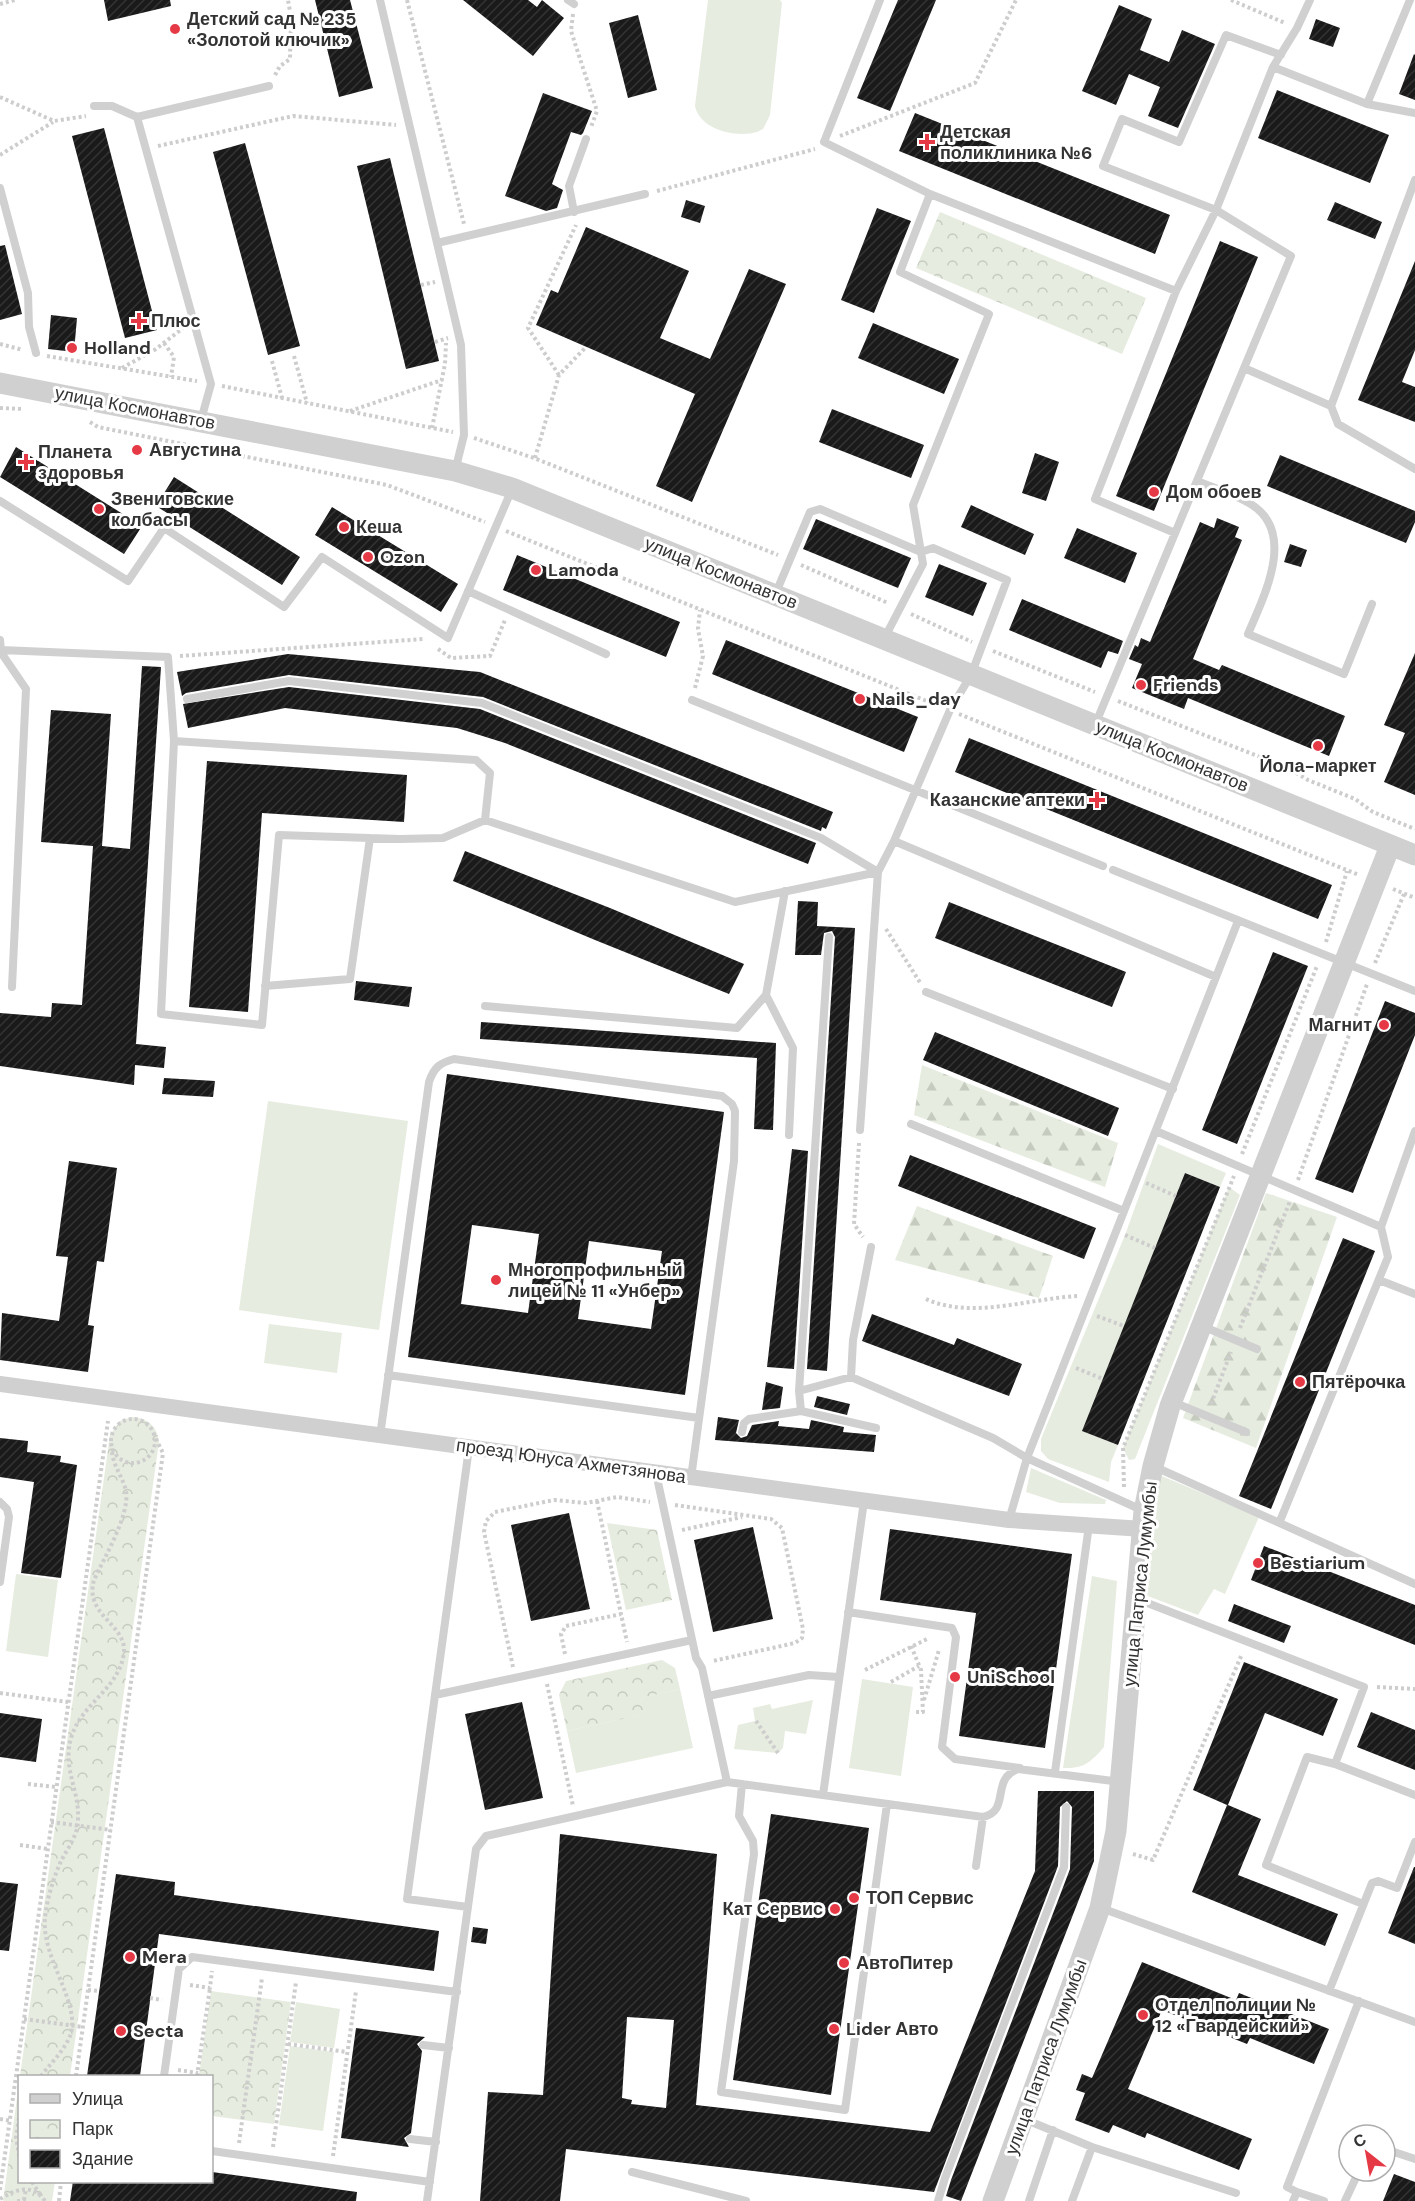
<svg xmlns="http://www.w3.org/2000/svg" width="1415" height="2201" font-family="'DM Sans',sans-serif">
	<defs>
		<pattern id="forest-firs" width="22" height="20" patternUnits="userSpaceOnUse" patternTransform="scale(1.5)"><rect width="22" height="20" fill="#e6ecdf"/><path d="M5 1l3.5 6h-7zM16 11l3.5 6h-7z" fill="#c6cbc0"/></pattern>
		<pattern id="park-crowns" width="20" height="18" patternUnits="userSpaceOnUse" patternTransform="scale(1.5)"><rect width="20" height="18" fill="#e6ecdf"/><path d="M2 6a3 3 0 1 1 6 0M12 15a3 3 0 1 1 6 0" fill="none" stroke="#c6cbc0"/></pattern>
		<pattern id="building-hatch" width="6" height="6" patternUnits="userSpaceOnUse" patternTransform="scale(1.5)"><rect width="6" height="6" fill="#1a1a1a"/><path d="M-1 1l2-2M0 6l6-6M5 7l2-2" fill="none" stroke="#333"/></pattern>
	</defs>
	<rect width="100%" height="100%" fill="#fff"/>
	<!-- grass -->
	<path fill="#e6ecdf" d="M708,0H780L782,3L770,115L763,129L757,132C736,138 700,130 695,106Z
		M268,1101L408,1121L379,1330L239,1310Z
		M1158,1144L1226,1173L1220,1187L1185,1173L1083,1431L1118,1445L1111,1462L1109,1482L1048,1459L1041,1451V1439L1125,1235Z
		M1229,1187L1240,1195L1135,1459L1129,1460L1123,1448Z
		M269,1324L342,1333L337,1373L264,1363Z
		M1031,1468L1106,1500L1105,1504L1060,1503L1026,1492Z
		M1157,1474L1259,1517L1225,1594L1214,1589L1198,1615L1145,1595Z
		M16,1574L58,1580L48,1657L6,1651Z
		M1092,1576L1117,1581L1104,1747C1091,1762 1084,1769 1063,1768Z
		M862,1679L913,1687L901,1776L849,1768Z
		M680,1689L693,1748L576,1773L567,1731L644,1714L641,1698Z
		M813,1700L806,1734L785,1731L783,1748L778,1753L734,1749L738,1725L755,1721L753,1708L770,1704L772,1709Z
		M296,2002L340,2009L334,2048L290,2042Z
		M290,2046L334,2052L323,2131L279,2125Z"/>
	<!-- forest -->
	<path fill="url(#forest-firs)" d="M922,1065L1118,1143L1105,1187L914,1115Z
		M1266,1193L1337,1217L1256,1448L1183,1418Z
		M917,1206L1053,1256L1039,1298L895,1260Z"/>
	<!-- park -->
	<path fill="url(#park-crowns)" d="M940,212L1146,298L1122,354L916,268Z
		M132,1417C148,1418 157,1426 159,1442L70,2076H20L110,1435L120,1421Z
		M607,1523L657,1530L672,1600L626,1610Z
		M662,1660L675,1668L680,1689L641,1698L645,1714L567,1731L559,1695L566,1681Z
		M211,1991L291,2002L274,2124L212,2116V2076H199Z
		M19,2083L20,2182H55L52,2201H3Z"/>
	<!-- building -->
	<path fill="url(#building-hatch)" fill-rule="evenodd" d="M104,0H170L171,6L108,21Z
		M315,0H350L373,88L339,97Z
		M463,0H528L537,7L542,0L564,18L533,56Z
		M898,0H936L890,111L857,98Z
		M1119,5L1152,19L1140,50L1169,62L1182,30L1215,44L1178,128L1148,116L1160,87L1129,74L1116,105L1082,91Z
		M638,15L657,90L628,98L609,23Z
		M1316,19L1340,28L1333,47L1309,39Z
		M1414,54L1415,55V100L1399,94Z
		M1277,90L1389,135L1370,183L1258,138Z
		M543,93L592,111L583,133L581,135L571,132L552,184L563,190L557,208L546,211L505,196Z
		M915,113L1170,215L1155,254L899,151Z
		M104,128L157,330L125,338L72,136Z
		M245,143L300,346L268,355L213,152Z
		M390,158L439,361L406,369L357,166Z
		M686,200L705,206L700,223L681,217Z
		M1335,202L1382,222L1375,239L1327,220Z
		M877,208L911,221L874,313L841,300Z
		M586,227L689,271L660,338L710,359L749,269L786,284L692,502L656,486L695,394L536,325L551,290L558,293Z
		M1220,241L1258,257L1154,511L1116,496Z
		M5,245L22,314L0,320V246Z
		M1415,261V350L1402,382L1415,387V422L1358,400Z
		M51,315L77,318L74,352L48,349Z
		M873,323L959,359L944,394L858,358Z
		M832,409L924,445L911,478L819,442Z
		M16,447L142,526L124,554L0,477Z
		M1035,453L1059,462L1046,501L1022,493Z
		M1280,455L1415,511V522L1406,543L1267,486Z
		M174,477L300,557L282,585L156,506Z
		M971,505L1034,534L1025,555L961,527Z
		M332,507L458,584L441,612L315,535Z
		M1217,518L1239,527L1235,537L1242,540L1193,659L1219,670L1222,665L1345,716L1329,756L1188,698L1184,709L1132,688L1142,664L1129,659L1135,645L1138,647L1141,638L1150,642L1200,522L1214,528Z
		M816,519L911,558L898,588L803,549Z
		M1077,528L1137,553L1125,583L1064,558Z
		M1290,544L1307,550L1301,567L1284,562Z
		M517,555L680,622L666,657L503,590Z
		M939,564L987,583L973,616L925,597Z
		M1022,599L1123,641L1118,654L1108,651L1101,668L1009,630Z
		M726,640L918,717L904,752L712,674Z
		M1415,653V795L1384,782L1405,733L1384,725Z
		M288,654L480,672L833,812L826,829L822,827L821,831L483,697L289,675L186,693L182,696L177,672Z
		M142,666L161,667L136,1044L166,1047L164,1068L135,1065L134,1085L0,1066V1013L51,1017L52,1003L82,1005L93,846L41,842L51,710L111,714L102,846L130,849Z
		M289,687L480,709L816,843L808,864L505,743L457,728L285,708L188,728L183,704Z
		M969,738L1332,885L1318,919L955,772Z
		M207,761L407,775L404,822L262,813L248,1012L189,1007Z
		M465,851L610,908L744,964L729,994L595,940L453,881Z
		M798,901L818,902L817,926L855,928L827,1371L807,1369L835,937L832,931L824,933L821,955H795Z
		M949,902L1126,972L1112,1007L935,938Z
		M1273,952L1308,966L1237,1144L1202,1130Z
		M356,981L412,987L409,1007L354,1000Z
		M1385,1001L1415,1013V1035L1353,1193L1315,1179Z
		M481,1022L776,1043L773,1130L754,1129L757,1058L480,1039Z
		M935,1032L1119,1108L1108,1136L923,1060Z
		M447,1074L724,1112L685,1395L408,1357ZM472,1225L539,1234L528,1313L461,1304ZM589,1241L662,1251L651,1329L578,1319Z
		M164,1078L215,1081L213,1097L162,1094Z
		M792,1149L808,1151L794,1369L767,1367Z
		M910,1155L1096,1228L1084,1259L898,1186Z
		M69,1161L117,1168L104,1262L97,1261L88,1325L94,1326L88,1372L0,1360L2,1313L59,1321L68,1257L56,1256Z
		M1185,1173L1220,1187L1118,1445L1082,1431Z
		M1343,1238L1375,1251L1271,1509L1239,1496Z
		M872,1314L954,1345L957,1338L1022,1364L1009,1396L862,1341Z
		M766,1382L783,1387L780,1408L762,1410Z
		M817,1396L850,1404L847,1415L814,1407Z
		M718,1417L739,1420L736,1433L741,1438L747,1436L752,1425L779,1421L778,1426L809,1429L811,1420L844,1427L843,1432L876,1435L874,1452L715,1440Z
		M0,1438L28,1441L27,1452L61,1456L60,1462L77,1465L61,1578L21,1573L34,1482L0,1477Z
		M569,1513L590,1609L531,1621L511,1525Z
		M753,1527L773,1619L713,1632L694,1540Z
		M890,1529L1072,1554L1045,1748L959,1736L976,1613L880,1600Z
		M1264,1546L1415,1605V1645L1251,1580Z
		M1234,1604L1291,1626L1284,1643L1228,1621Z
		M1244,1662L1338,1699L1323,1736L1265,1713L1228,1805L1261,1819L1238,1875L1338,1914L1325,1946L1192,1892L1227,1805L1193,1790Z
		M522,1702L543,1798L485,1810L465,1714Z
		M1371,1712L1415,1730V1770L1357,1747Z
		M0,1713L42,1719L36,1762L0,1757Z
		M1038,1791H1094V1861L961,2201L946,2196L951,2180L1070,1869L1072,1807L1067,1801L1060,1807L1058,1866L934,2192L566,2149L560,2201H480L488,2092L543,2095L560,1834L717,1854L696,2105L930,2132L1035,1871ZM627,2017L674,2020L666,2108L631,2104L632,2100L622,2098Z
		M771,1814L869,1828L831,2095L733,2080Z
		M1414,1867H1415V1944L1388,1933Z
		M116,1874L175,1882L174,1895L439,1931L434,1971L159,1934L140,2076H87Z
		M0,1882L18,1884L9,1951L0,1950Z
		M473,1927L488,1929L486,1944L471,1942Z
		M1142,1962L1236,2000L1239,1993L1329,2029L1314,2064L1250,2038L1247,2044L1162,2010L1128,2089L1252,2139L1239,2170L1147,2133L1145,2138L1113,2125L1109,2133L1075,2120L1085,2093L1076,2090L1082,2074L1092,2078Z
		M356,2028L425,2037L417,2044L422,2051L411,2133L404,2138L409,2147L341,2138Z
		M212,2172L357,2192L356,2201H70L73,2181H212Z
		M1394,2174L1415,2182V2201H1383Z"/>
	<g fill="none" stroke-linecap="round" stroke-linejoin="round">
		<!-- path -->
		<path stroke="#cdcdcd" stroke-width="4" stroke-dasharray="3 3" stroke-linecap="butt" d="M407,0L464,224
			M1231,0L1285,23
			M0,4L15,0
			M573,14L571,31L597,111L591,127
			M275,75L280,66L290,59L291,17L288,0
			M0,97L54,121L86,116
			M840,136L975,83L1016,0
			M158,146L293,116L396,125
			M0,155L53,122
			M657,191L815,149
			M421,285L435,282
			M435,342L448,338
			M164,343L174,357L171,377
			M0,344L23,350
			M47,356L197,381
			M294,356L307,403
			M272,361L282,398
			M122,368L156,349L183,328
			M559,375L528,328L576,225
			M222,386L453,432
			M0,408L24,409
			M350,411L442,380
			M90,422L98,427L387,485L485,522
			M432,428L445,364L446,343
			M474,438L534,458L778,555
			M535,458L559,375L586,347
			M506,531L939,706
			M801,565L888,603
			M911,614L972,642
			M438,649L451,658L490,656L505,620
			M993,651L1095,692
			M180,656L424,639
			M695,688L703,656L698,629L700,610
			M1118,701L1288,768L1308,780L1355,799L1373,812L1415,829
			M959,714L1359,875
			M1393,889L1415,898
			M886,929L921,984
			M1326,942L1347,871
			M1375,963L1404,894
			M859,1143L854,1224L863,1237
			M1242,1154L1317,966
			M1298,1180L1367,984
			M1146,1183L1176,1196
			M1125,1235L1155,1248
			M926,1299C972,1320 1030,1298 1079,1296
			M1097,1316L1124,1326
			M1240,1328L1290,1201
			M1076,1368L1103,1379
			M1211,1404L1231,1352
			M111 1441a22 22 0 1 1 44 0a22 22 0 1 1-44 0Z
			M1124,1487L1123,1448L1234,1176
			M597,1501L621,1614
			M675,1505L771,1519L782,1528L803,1629L802,1638L795,1643L713,1661
			M682,1530L742,1517
			M911,1646L921,1670L923,1712H913
			M565,1654L561,1634L566,1626L621,1614L627,1642
			M513,1667L484,1532L486,1521L495,1512L554,1500L586,1503L617,1497L650,1502
			M865,1670L929,1638
			M891,1682L919,1666
			M547,1684L573,1806
			M1377,1687L1415,1689
			M0,1693L68,1702
			M924,1700L939,1650
			M756,1721L778,1753
			M28,1784L56,1787
			M51,1822L111,1830
			M20,1845L48,1849
			M1133,1854L1153,1860L1242,1654
			M190,1985L210,1988L212,1971
			M88,1990L99,1991
			M150,1998L162,2000
			M24,2019L83,2027
			M288,2044L347,2052
			M178,2070L198,2073
			M41,2076C50,2064 64,2051 70,2036C82,2004 41,1958 45,1918C47,1899 53,1879 61,1861C68,1848 78,1835 78,1820C80,1790 61,1767 72,1735C84,1701 120,1688 124,1652C126,1624 84,1615 94,1580C104,1558 130,1515 126,1491C123,1477 113,1466 112,1451
			M76,2076L163,1453L156,1439
			M197,2076L210,1988
			M20,2112L16,2137L20,2160
			M0,2119L11,2121
			M239,2143L262,1978
			M273,2147L296,1982
			M333,2156L356,1991
			M32,2182L41,2196
			M0,2190L108,1421
			M0,2199C16,2189 32,2183 45,2201
			M24,2200L26,2189
			M17,2201H28
			M59,2201L61,2182"/>
		<!-- service -->
		<path stroke="#d0d0d0" stroke-width="8" d="M380,0L461,345L464,435L455,471
			M568,0L574,4
			M880,0L824,142L930,194L900,272L989,314L913,505L923,564L884,639
			M1310,0L1297,28L1273,67L1367,104
			M1410,0L1367,104L1415,113
			M1273,67L1216,210L1103,166L1122,119L1179,142L1226,35L1281,55
			M94,106H112L137,117L211,384L201,420
			M137,117L269,86
			M1415,180L1331,406L1338,424L1415,469
			M0,188L28,293L29,327L36,353
			M930,194L1176,291L1216,210L1291,256L1244,368L1331,406
			M574,212L569,186L586,139
			M437,243L645,194
			M1197,481C1214,488 1233,494 1249,503C1298,531 1264,596 1248,634L1344,674L1372,604
			M0,501L128,581L164,528L284,607L322,557L448,638L512,489
			M1175,533L1095,499L1176,291
			M468,591L606,654
			M0,640L1,650L168,657L174,741L476,760L490,773L485,820L735,902L878,872L894,841L950,710L971,675L1007,580L933,548L921,552L820,509L810,512L775,595
			M0,651L26,689L12,987
			M187,699L289,681L482,703L821,838L878,872L860,1130
			M692,700L1103,866
			M1095,725L1244,368
			M174,741L161,1014L262,1025L279,835L400,839L443,838L485,820
			M894,841L1216,977
			M1113,870L1415,991
			M829,937L799,1391L801,1411L876,1428
			M265,986L350,979L370,838
			M926,992L1173,1089
			M766,995L793,1048L789,1135
			M485,1006L737,1028L766,995L785,891
			M911,1124L1124,1211
			M1156,1131L1381,1227
			M1379,1280L1415,1294
			M1202,1326L1257,1349
			M388,1375L699,1418
			M851,1377L853,1340L871,1247
			M799,1391L851,1377L993,1438L1027,1458L1144,1511
			M1173,1402L1246,1432
			M742,1432L744,1423L749,1419L801,1411
			M380,1436L429,1082C434,1067 440,1063 454,1059L722,1096L732,1104L735,1111L734,1161L691,1478
			M1153,1466L1415,1584
			M656,1473L696,1658L702,1668L727,1782
			M0,1502L7,1509L9,1517L0,1582
			M1009,1520L1027,1458L1238,921
			M1280,1521L1388,1257L1381,1227L1415,1131
			M1137,1599L1364,1687L1335,1764
			M848,1612L952,1628L956,1637L942,1747L955,1759L1020,1768
			M435,1695L692,1640
			M708,1696L809,1675L839,1677
			M1055,1772L1089,1525
			M742,1784L739,1816L753,1841L754,1854L721,2092L845,2110L887,1804
			M823,1795L864,1501
			M976,1866L983,1817
			M1363,1904L1266,1865L1307,1757L1335,1764L1415,1795
			M468,1907L407,1899L469,1448
			M1101,1908L1415,2022
			M1329,1991L1372,1883L1378,1881L1397,1888L1415,1842
			M423,2045L449,2048
			M164,2076L179,1969L192,1957L457,1992
			M1024,2119L1092,2147L1236,2193
			M410,2139L436,2142
			M1385,2149L1415,2159
			M212,2151L430,2182
			M632,2172L746,2201
			M1297,2192L1287,2187L1359,2001
			M427,2201L476,1849L486,1836L727,1782L983,1817C1011,1811 990,1779 1018,1769L1121,1782
			M938,2201L945,2178L1064,1867L1066,1807
			M1029,2201L1053,2130
			M1072,2201L1092,2147
			M1293,2201L1297,2192L1324,2201
			M1345,2201L1359,2171"/>
		<!-- minor -->
		<path stroke="#d0d0d0" stroke-width="16" d="M0,1384L1009,1520L1143,1529"/>
		<!-- tertiary -->
		<path stroke="#d0d0d0" stroke-width="21" d="M0,383L455,471L512,488L1415,855
			M993,2201L1100,1908L1116,1831L1144,1511L1153,1466L1170,1406L1390,846"/>
	</g>
	<!-- markers -->
	<g fill="#e63946" stroke="#fff" stroke-width="2">
		<circle cx="175" cy="29" r="6"/>
		<path d="M924 133h6v6h6v6h-6v6h-6v-6h-6v-6h6z"/>
		<path d="M136 312h6v6h6v6h-6v6h-6v-6h-6v-6h6z"/>
		<circle cx="72" cy="348" r="6"/>
		<circle cx="137" cy="450" r="6"/>
		<path d="M23 453h6v6h6v6h-6v6h-6v-6h-6v-6h6z"/>
		<circle cx="1154" cy="492" r="6"/>
		<circle cx="99" cy="509" r="6"/>
		<circle cx="344" cy="527" r="6"/>
		<circle cx="368" cy="557" r="6"/>
		<circle cx="536" cy="570" r="6"/>
		<circle cx="1141" cy="685" r="6"/>
		<circle cx="860" cy="699" r="6"/>
		<circle cx="1318" cy="746" r="6"/>
		<path d="M1094 791h6v6h6v6h-6v6h-6v-6h-6v-6h6z"/>
		<circle cx="1384" cy="1025" r="6"/>
		<circle cx="496" cy="1280" r="6"/>
		<circle cx="1300" cy="1382" r="6"/>
		<circle cx="1258" cy="1563" r="6"/>
		<circle cx="955" cy="1677" r="6"/>
		<circle cx="854" cy="1898" r="6"/>
		<circle cx="835" cy="1909" r="6"/>
		<circle cx="130" cy="1957" r="6"/>
		<circle cx="844" cy="1963" r="6"/>
		<circle cx="1143" cy="2015" r="6"/>
		<circle cx="834" cy="2029" r="6"/>
		<circle cx="121" cy="2031" r="6"/>
	</g>
	<g text-anchor="middle" stroke-width="6" stroke-linejoin="round" paint-order="stroke">
		<!-- poi labels -->
		<g font-size="18" font-weight="bold" fill="#333" stroke="#fff" text-anchor="start">
			<text x="187" y="25">Детский сад № 235<tspan x="187" dy="21">«Золотой ключик»</tspan></text>
			<text x="940" y="138">Детская<tspan x="940" dy="21">поликлиника №6</tspan></text>
			<text x="151" y="327">Плюс</text>
			<text x="84" y="354">Holland</text>
			<text x="149" y="456">Августина</text>
			<text x="38" y="458">Планета<tspan x="38" dy="21">здоровья</tspan></text>
			<text x="1166" y="498">Дом обоев</text>
			<text x="111" y="505">Звениговские<tspan x="111" dy="21">колбасы</tspan></text>
			<text x="356" y="533">Кеша</text>
			<text x="380" y="563">Ozon</text>
			<text x="548" y="576">Lamoda</text>
			<text x="1153" y="691">Friends</text>
			<text x="872" y="705">Nails_day</text>
			<text x="1318" y="772" text-anchor="middle">Йола-маркет</text>
			<text x="1085" y="806" text-anchor="end">Казанские аптеки</text>
			<text x="1372" y="1031" text-anchor="end">Магнит</text>
			<text x="508" y="1276">Многопрофильный<tspan x="508" dy="21">лицей № 11 «Унбер»</tspan></text>
			<text x="1312" y="1388">Пятёрочка</text>
			<text x="1270" y="1569">Bestiarium</text>
			<text x="967" y="1683">UniSchool</text>
			<text x="866" y="1904">ТОП Сервис</text>
			<text x="823" y="1915" text-anchor="end">Кат Сервис</text>
			<text x="142" y="1963">Mera</text>
			<text x="856" y="1969">АвтоПитер</text>
			<text x="1155" y="2011">Отдел полиции №<tspan x="1155" dy="21">12 «Гвардейский»</tspan></text>
			<text x="846" y="2035">Lider Авто</text>
			<text x="133" y="2037">Secta</text>
		</g>
		<!-- street labels -->
		<g font-size="18" fill="#333" stroke="#fff">
			<text transform="translate(135 408) rotate(11)" y="6">улица Космонавтов</text>
			<text transform="translate(721 573) rotate(22)" y="6">улица Космонавтов</text>
			<text transform="translate(1172 756) rotate(22)" y="6">улица Космонавтов</text>
			<text transform="translate(571 1461) rotate(8)" y="6">проезд Юнуса Ахметзянова</text>
			<text transform="translate(1140 1584) rotate(-84)" y="6">улица Патриса Лумумбы</text>
			<text transform="translate(1046 2057) rotate(-70)" y="6">улица Патриса Лумумбы</text>
		</g>
	</g>
	<!-- legend -->
	<rect x="18" y="2075" width="195" height="108" fill="#ffffff" stroke="#adadad" stroke-width="1.5"/>
	<rect x="30" y="2094" width="30" height="9" fill="#d0d0d0" stroke="#adadad" stroke-width="1.5"/>
	<text x="72" y="2105" font-size="18" fill="#333333">Улица</text>
	<rect x="30" y="2120" width="30" height="18" fill="url(#park-crowns)" stroke="#adadad" stroke-width="1.5"/>
	<text x="72" y="2135" font-size="18" fill="#333333">Парк</text>
	<rect x="30" y="2150" width="30" height="18" fill="url(#building-hatch)" stroke="#adadad" stroke-width="1.5"/>
	<text x="72" y="2165" font-size="18" fill="#333333">Здание</text>
	<!-- north arrow -->
	<g transform="translate(1367 2153) rotate(329)"><circle r="28" fill="#ffffff" stroke="#adadad" stroke-width="1.5"/>
	<path d="M0-4.5L10 22L0 15L-10 22Z" fill="#e63946"/>
	<text y="-9" font-size="16" font-weight="bold" text-anchor="middle" fill="#333333">С</text>
	</g>
</svg>
